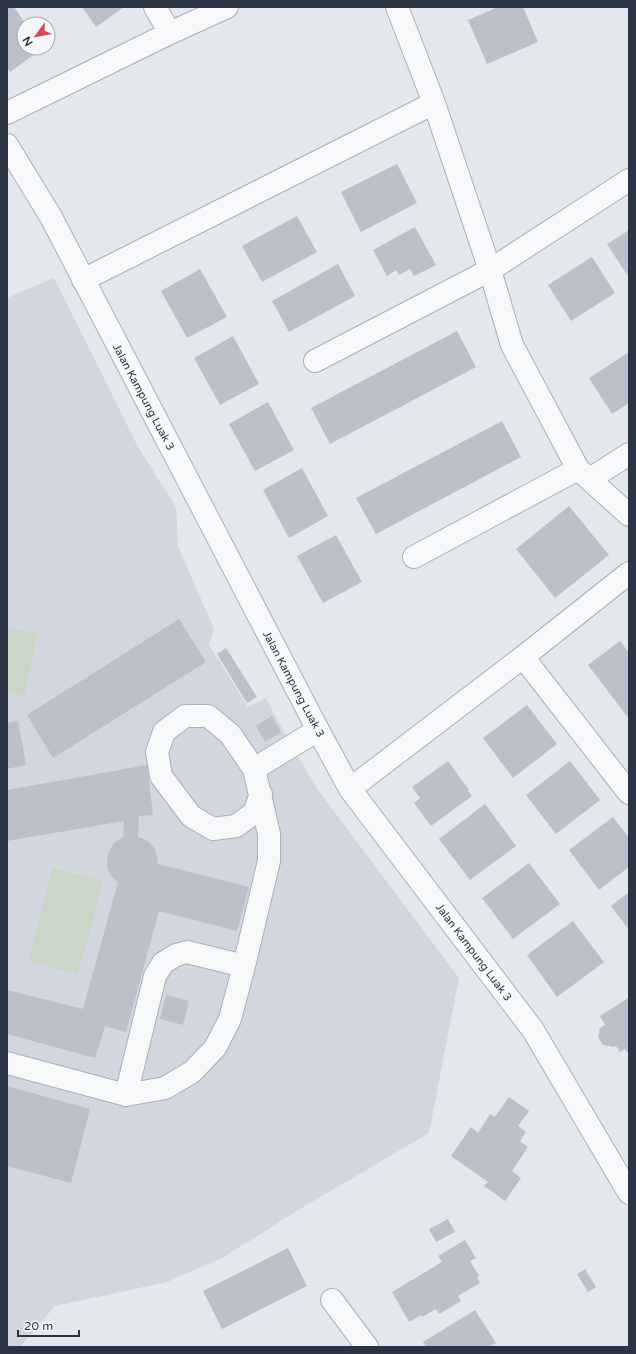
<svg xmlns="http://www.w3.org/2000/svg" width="636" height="1354" font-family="'Varela Round',sans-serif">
	<rect width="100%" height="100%" fill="#e4e7ec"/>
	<!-- built -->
	<path fill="#d2d6de" d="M54,278L138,447L176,507L178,546L214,629L209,645L248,707L266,698L287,738L318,790L459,978L429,1133L300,1209L222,1258L167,1282L55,1306L20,1347H7V298Z"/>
	<!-- green -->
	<path fill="#c9d6c5" d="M7,628L37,634L24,696L7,692Z
		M53,868L103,882L78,974L28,961Z"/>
	<!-- building -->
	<path fill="#bbc0ca" d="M9,7H14L26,24H24V48H43L10,72L7,68V8Z
		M82,7H124L96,27Z
		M498,7H523L538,42L487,64L468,20Z
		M397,164L417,203L361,232L341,192Z
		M297,216L317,252L262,282L242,246Z
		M415,227L436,265L414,276L410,269L399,275L396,270L387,276L373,250Z
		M629,230V278L607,244Z
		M592,257L615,293L571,321L548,285Z
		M338,264L355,296L289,332L272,301Z
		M200,269L227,317L187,338L161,291Z
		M457,331L476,367L330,444L311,408Z
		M233,336L259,384L220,405L194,358Z
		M629,352V403L612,414L589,378Z
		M268,402L294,450L255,471L229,424Z
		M502,421L521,457L376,534L356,498Z
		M302,468L328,516L289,538L263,490Z
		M569,506L609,555L555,598L516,549Z
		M336,535L362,582L323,603L297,556Z
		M179,619L206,662L53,758L27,715Z
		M620,641L629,653V719L588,665Z
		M226,648L257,697L247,703L217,654Z
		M527,705L557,744L513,778L483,738Z
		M272,716L281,732L265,742L256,726Z
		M18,721L26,765L7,769V723Z
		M448,761L469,790L468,791L472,796L431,826L414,803L420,798L412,787Z
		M570,761L600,800L556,834L526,795Z
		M147,765L153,815L139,816L138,837L148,841L154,848L157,856L158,864L249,887L237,931L159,911L126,1032L105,1026L95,1058L7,1034V990L83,1009L118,882L110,875L107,866V857L110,849L115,842L123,837L124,821L7,841V790Z
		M485,804L516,846L470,880L439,839Z
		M613,817L629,838V867L599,890L569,850Z
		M529,863L560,904L513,939L482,898Z
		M629,892V930L611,906Z
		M573,921L604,962L557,997L527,955Z
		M166,995L189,1001L183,1025L160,1019Z
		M628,998L629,999V1055L625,1049L620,1052L616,1046L614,1047L603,1045L598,1037L600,1028L605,1025L600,1016Z
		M7,1086L90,1109L71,1183L7,1166Z
		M509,1097L529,1111L518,1126L526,1132L520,1141L528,1147L512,1171L521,1178L505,1201L484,1186L488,1182L451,1156L471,1127L478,1133L490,1114L495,1117Z
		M448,1219L455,1232L436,1242L429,1229Z
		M465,1240L476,1258L470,1261L479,1276L477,1277L480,1283L458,1296L461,1301L439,1314L436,1309L422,1317L421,1315L409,1322L392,1292L442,1262L438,1256Z
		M288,1248L307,1286L222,1329L203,1291Z
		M585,1269L596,1287L588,1292L577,1274Z
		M475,1310L496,1343L489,1347H426L423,1342Z"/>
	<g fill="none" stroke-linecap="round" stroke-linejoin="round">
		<!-- minor casing -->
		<g stroke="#a9aeb7" stroke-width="24">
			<path id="minor" d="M155,7L170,33
				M397,7L434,103L490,270L512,345L578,469L629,515
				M7,113L170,33L227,7
				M7,145L51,217L318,730L350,789L533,1030L629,1193
				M83,280L434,103
				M315,361L490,270L629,180
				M590,479L629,454
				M414,557L578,469
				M523,657L629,573
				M254,769L230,734L208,716H185L164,732L157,752L161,776L191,816L213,829L236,826L254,813L261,794
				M350,789L523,657L629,793
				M7,1063L126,1095L165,1088L192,1072L215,1048L230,1019L244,966L269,861V834L254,769L318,730
				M126,1095L155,976L163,963L176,955L187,952L244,966
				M332,1300L367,1347"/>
		</g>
		<!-- minor -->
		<use href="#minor" stroke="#f7f8fa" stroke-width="22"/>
	</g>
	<g text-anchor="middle" stroke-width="3" stroke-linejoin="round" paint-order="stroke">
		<!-- street labels -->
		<g font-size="11" fill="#2b3445" stroke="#f4f6f9">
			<text transform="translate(144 397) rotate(62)" y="4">Jalan Kampung Luak 3</text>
			<text transform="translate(294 684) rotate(62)" y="4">Jalan Kampung Luak 3</text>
			<text transform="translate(474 952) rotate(53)" y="4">Jalan Kampung Luak 3</text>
		</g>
	</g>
	<!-- border -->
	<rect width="636" height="1354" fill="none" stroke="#2b3445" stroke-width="16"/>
	<!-- north arrow -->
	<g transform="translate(36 36) rotate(238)"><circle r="19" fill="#f4f6f9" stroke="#a4a8b1"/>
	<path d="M0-3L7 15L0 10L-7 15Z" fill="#d1495b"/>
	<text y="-6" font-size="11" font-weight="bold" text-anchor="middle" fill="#2b3445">N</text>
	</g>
	<!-- scale -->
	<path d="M18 1330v6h61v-6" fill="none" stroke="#2b3445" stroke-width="2"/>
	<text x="24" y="1330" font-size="12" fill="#2b3445" stroke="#f4f6f9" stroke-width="3" paint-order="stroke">20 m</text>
</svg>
